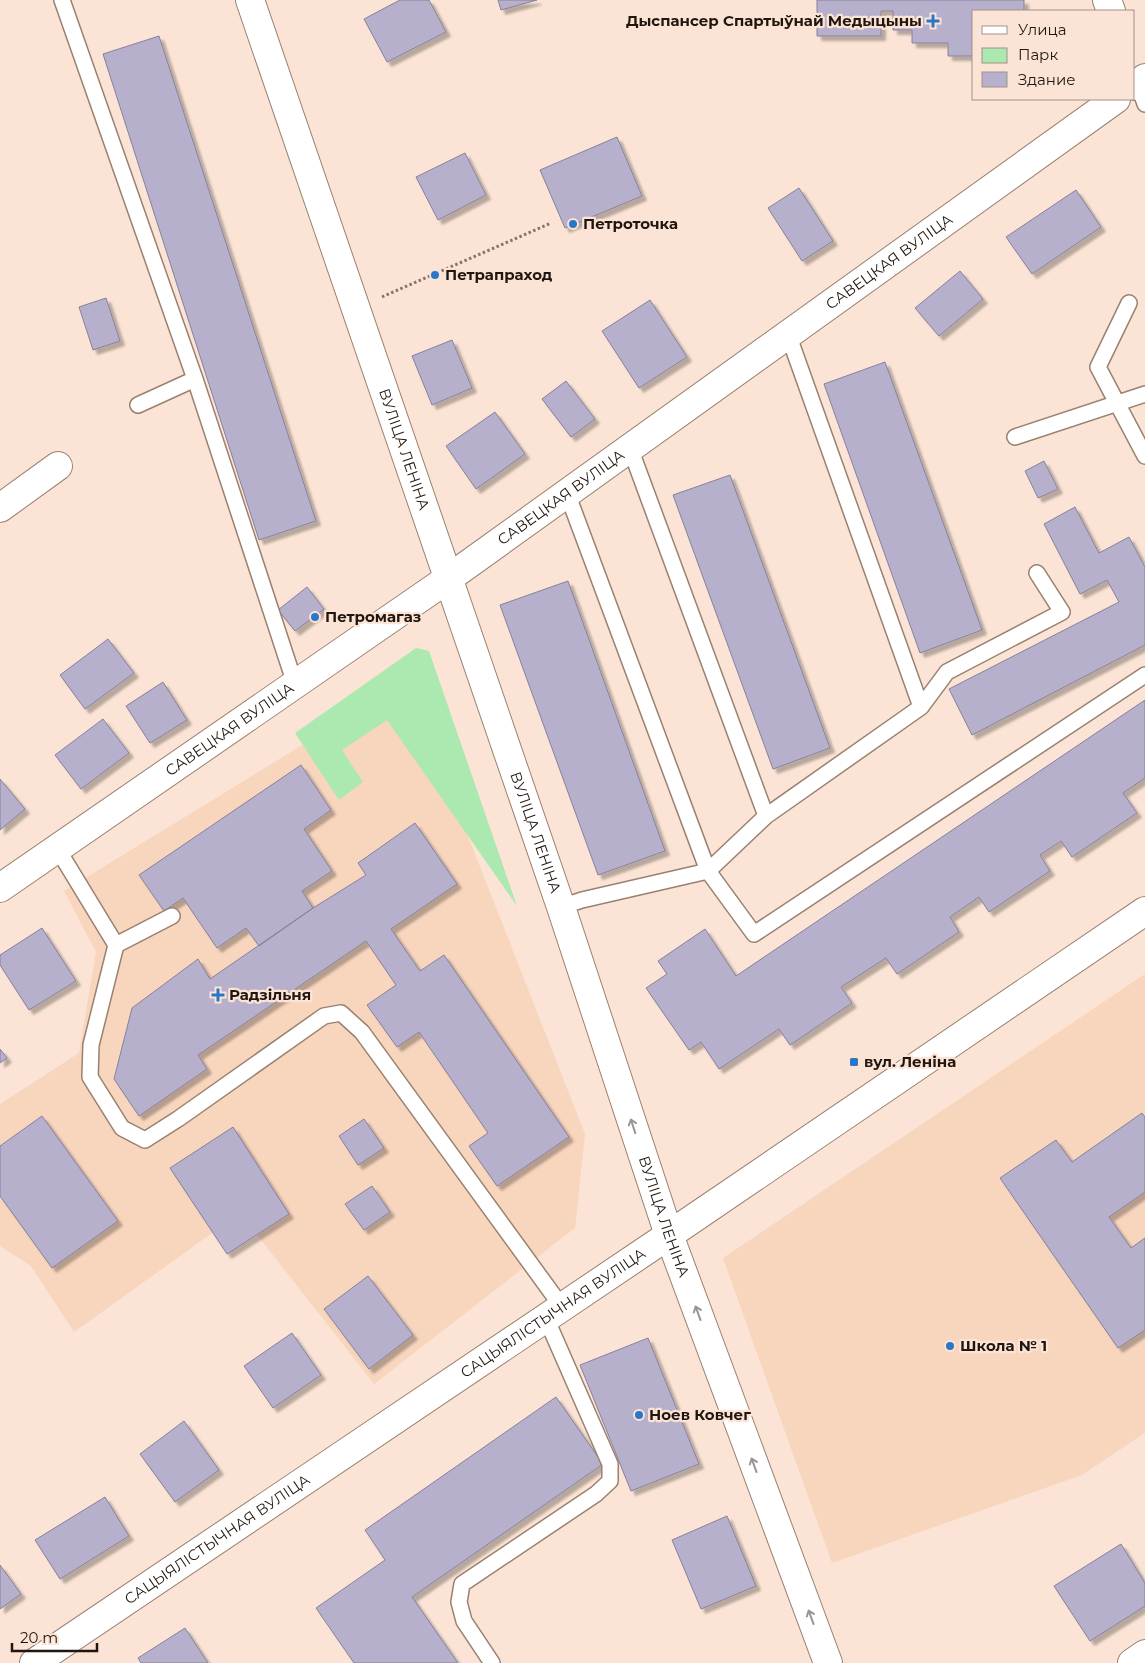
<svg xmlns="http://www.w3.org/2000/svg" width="1145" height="1663" font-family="Montserrat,sans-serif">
	<defs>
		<filter id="shadow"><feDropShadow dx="4.5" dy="4.5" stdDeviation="1" flood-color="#0004"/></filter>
	</defs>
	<rect width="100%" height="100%" fill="#fbe4d5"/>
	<!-- built -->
	<path fill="#f8d5bd" d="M407,681L585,1134L575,1228L374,1384L240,1213L74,1332L31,1266L0,1246V1104L79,1053L96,952L64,891Z
		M1145,974V1433L1082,1475L832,1563L723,1258Z"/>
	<!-- green -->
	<path fill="#ace9b1" d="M416,648L429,651L517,906L387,720L342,750L363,782L339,800L295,733Z"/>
	<!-- building -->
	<path fill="#b6b0cc" stroke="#87809b" filter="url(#shadow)" d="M400,0H429L446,32L387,62L364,19Z
		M498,0H537L501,10Z
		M817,0H1024V11H974V56H948V43H912V30H893V11H881V36H817Z
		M159,36L316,521L259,540L103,54Z
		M617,137L642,196L565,228L540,170Z
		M465,153L486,195L438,220L416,177Z
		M799,188L833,241L802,261L768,208Z
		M1076,190L1101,227L1032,274L1006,237Z
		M960,271L983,299L939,336L915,308Z
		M106,298L120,341L93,350L79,307Z
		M650,300L687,357L639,388L602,331Z
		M452,340L472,388L432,405L412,356Z
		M885,362L982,630L920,653L824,384Z
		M566,381L595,419L571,437L542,399Z
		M495,412L525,454L476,489L446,446Z
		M1044,461L1058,489L1038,498L1025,471Z
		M730,475L830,748L773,769L673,495Z
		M1075,507L1099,553L1129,537L1145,567V645L972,735L949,689L1119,602L1107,580L1080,594L1044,524Z
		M568,581L665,851L598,875L500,605Z
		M307,587L324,609L295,631L278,610Z
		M108,639L134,673L85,709L60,675Z
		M163,682L187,720L150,743L126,706Z
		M1145,700V778L1123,793L1137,813L1072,857L1061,841L1040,855L1050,871L989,912L979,897L950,917L959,932L897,974L886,958L841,987L852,1003L790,1045L779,1029L719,1069L701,1042L689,1050L646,988L667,974L658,961L705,929L736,976Z
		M103,719L129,753L81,789L55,755Z
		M301,765L331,810L304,829L332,871L302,891L313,908L259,946L246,928L217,948L183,898L164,911L139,875Z
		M0,779L25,809L0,830Z
		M415,823L457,884L391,929L420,971L444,955L569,1137L497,1186L469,1146L488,1133L419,1032L397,1047L367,1005L396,985L366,941L198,1055L207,1069L139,1116L114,1079L132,1008L198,959L210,979L313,908L366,875L358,863Z
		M42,928L76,981L29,1010L0,965V955Z
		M0,1049L7,1058L0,1063Z
		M1142,1113L1145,1117V1192L1109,1217L1131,1248L1145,1238V1330L1118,1348L1000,1178L1056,1140L1072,1162Z
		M42,1116L118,1221L52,1268L0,1196V1146Z
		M364,1119L384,1148L358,1165L339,1136Z
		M233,1127L289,1214L227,1254L170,1168Z
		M372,1186L390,1212L364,1230L345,1204Z
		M368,1276L413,1335L369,1369L324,1309Z
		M292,1333L321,1375L273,1408L244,1366Z
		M648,1338L699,1464L631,1491L580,1365Z
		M556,1397L603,1464L412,1597L458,1663H354L316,1608L385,1560L365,1530Z
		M184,1421L219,1470L175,1502L140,1454Z
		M105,1497L129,1536L60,1579L35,1540Z
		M727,1516L756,1586L701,1609L672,1540Z
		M1121,1544L1145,1583V1606L1090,1641L1054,1586Z
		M0,1565L21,1594L0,1609Z
		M185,1628L208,1663H141L138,1658Z"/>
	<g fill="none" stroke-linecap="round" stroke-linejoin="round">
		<!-- lane casing -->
		<g stroke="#9a816f" stroke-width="18">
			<path id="lane" d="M62,0L195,379L295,684
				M1138,83L1145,104
				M1129,303L1098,367L1145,456
				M138,405L195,379
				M1015,437L1145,394
				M630,448L766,816
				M567,493L708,871L754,934L1145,675
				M921,707L947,672L1062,612L1037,573
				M57,848L116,945L91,1045L90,1077L122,1128L145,1140L178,1119L324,1016L341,1013L362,1032L562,1307
				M561,907L582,900L708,871L766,816L921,707L788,334
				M116,945L172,916
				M492,1663L464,1621L459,1602L462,1584L596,1494L610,1481V1464L546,1318"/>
		</g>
		<!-- street casing -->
		<g stroke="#9a816f" stroke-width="30">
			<g id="street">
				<path d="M1107,0L1111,11"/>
				<path d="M1134,86L1145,78"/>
				<path d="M0,508L58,466"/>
				<path id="s1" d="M449,578L1116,99"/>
				<path d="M669,1235L1145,911"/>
				<path d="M1132,1663L1145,1654"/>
			</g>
		</g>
		<!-- secondary casing -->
		<g stroke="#9a816f" stroke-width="30">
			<g id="secondary">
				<path id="s2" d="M250,0L561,907L669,1235L828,1663"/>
				<path id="s3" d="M0,888L449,578"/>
				<path id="s4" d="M34,1663L669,1235"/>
			</g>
		</g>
		<!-- path -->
		<path stroke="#85756a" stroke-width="3" stroke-dasharray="2.5 2.5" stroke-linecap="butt" d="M382,297L551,223"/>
		<!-- lane -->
		<use href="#lane" stroke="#fff" stroke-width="15"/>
		<!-- street -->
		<use href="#street" stroke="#fff" stroke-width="28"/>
		<!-- secondary -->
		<use href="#secondary" stroke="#fff" stroke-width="28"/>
	</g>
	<!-- one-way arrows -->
	<defs><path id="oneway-shaft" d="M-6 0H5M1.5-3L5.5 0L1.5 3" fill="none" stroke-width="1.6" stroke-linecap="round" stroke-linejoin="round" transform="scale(1.25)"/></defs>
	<g stroke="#9b9693">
		<use href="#oneway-shaft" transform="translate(633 1126) rotate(-108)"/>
		<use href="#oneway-shaft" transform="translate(698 1313) rotate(-110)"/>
		<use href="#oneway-shaft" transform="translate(754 1465) rotate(-110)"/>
		<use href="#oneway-shaft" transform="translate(811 1617) rotate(-110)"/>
	</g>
	<!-- markers -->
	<g fill="#2a77c7" stroke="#fbe4d5" stroke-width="2">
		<path d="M930.5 13.5h5v5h5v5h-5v5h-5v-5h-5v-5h5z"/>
		<circle cx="573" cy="224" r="5"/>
		<circle cx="435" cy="275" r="5"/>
		<circle cx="315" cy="617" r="5"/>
		<path d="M215.5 987.5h5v5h5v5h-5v5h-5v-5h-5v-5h5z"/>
		<rect x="849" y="1057" width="10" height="10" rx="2.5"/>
		<circle cx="950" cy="1346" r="5"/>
		<circle cx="639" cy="1415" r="5"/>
	</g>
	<g text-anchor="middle" stroke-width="4.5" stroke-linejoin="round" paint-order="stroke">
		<!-- poi labels -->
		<g font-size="15" font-weight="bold" fill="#20160f" stroke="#fbe4d5" text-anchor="start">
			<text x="922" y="26" text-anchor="end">Дыспансер Спартыўнай Медыцыны</text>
			<text x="583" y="229">Петроточка</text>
			<text x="445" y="280">Петрапраход</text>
			<text x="325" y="622">Петромагаз</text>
			<text x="229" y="1000">Радзільня</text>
			<text x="864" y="1067">вул. Леніна</text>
			<text x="960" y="1351">Школа № 1</text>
			<text x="649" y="1420">Ноев Ковчег</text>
		</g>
		<!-- street labels -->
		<g font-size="15" fill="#20160f" stroke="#fbe4d5">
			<text dy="5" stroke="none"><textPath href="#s1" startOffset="542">САВЕЦКАЯ ВУЛІЦА</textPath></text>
			<text dy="5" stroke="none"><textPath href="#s2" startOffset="475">ВУЛІЦА ЛЕНІНА</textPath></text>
			<text dy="5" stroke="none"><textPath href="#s1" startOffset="138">САВЕЦКАЯ ВУЛІЦА</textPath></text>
			<text dy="5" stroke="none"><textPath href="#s3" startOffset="279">САВЕЦКАЯ ВУЛІЦА</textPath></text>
			<text dy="5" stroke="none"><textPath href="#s2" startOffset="880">ВУЛІЦА ЛЕНІНА</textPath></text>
			<text dy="5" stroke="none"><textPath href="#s2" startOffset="1285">ВУЛІЦА ЛЕНІНА</textPath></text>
			<text dy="5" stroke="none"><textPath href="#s4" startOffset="626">САЦЫЯЛІСТЫЧНАЯ ВУЛІЦА</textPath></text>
			<text dy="5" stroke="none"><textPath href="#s4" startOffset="221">САЦЫЯЛІСТЫЧНАЯ ВУЛІЦА</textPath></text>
		</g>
	</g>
	<!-- legend -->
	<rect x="972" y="10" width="162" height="90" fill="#fbe4d5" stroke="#a39286"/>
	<rect x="982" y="26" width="25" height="8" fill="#ffffff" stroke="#a39286"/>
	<text x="1018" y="35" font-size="15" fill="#20160f">Улица</text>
	<rect x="982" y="48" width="25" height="15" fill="#ace9b1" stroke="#a39286"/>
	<text x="1018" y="60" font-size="15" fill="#20160f">Парк</text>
	<rect x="982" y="72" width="25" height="15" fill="#b6b0cc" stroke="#a39286"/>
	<text x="1018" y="85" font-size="15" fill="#20160f">Здание</text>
	<!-- scale -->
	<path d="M12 1643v8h85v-8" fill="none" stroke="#20160f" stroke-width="2.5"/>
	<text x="20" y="1643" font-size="15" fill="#20160f" stroke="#fbe4d5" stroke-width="4" paint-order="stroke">20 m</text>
</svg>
